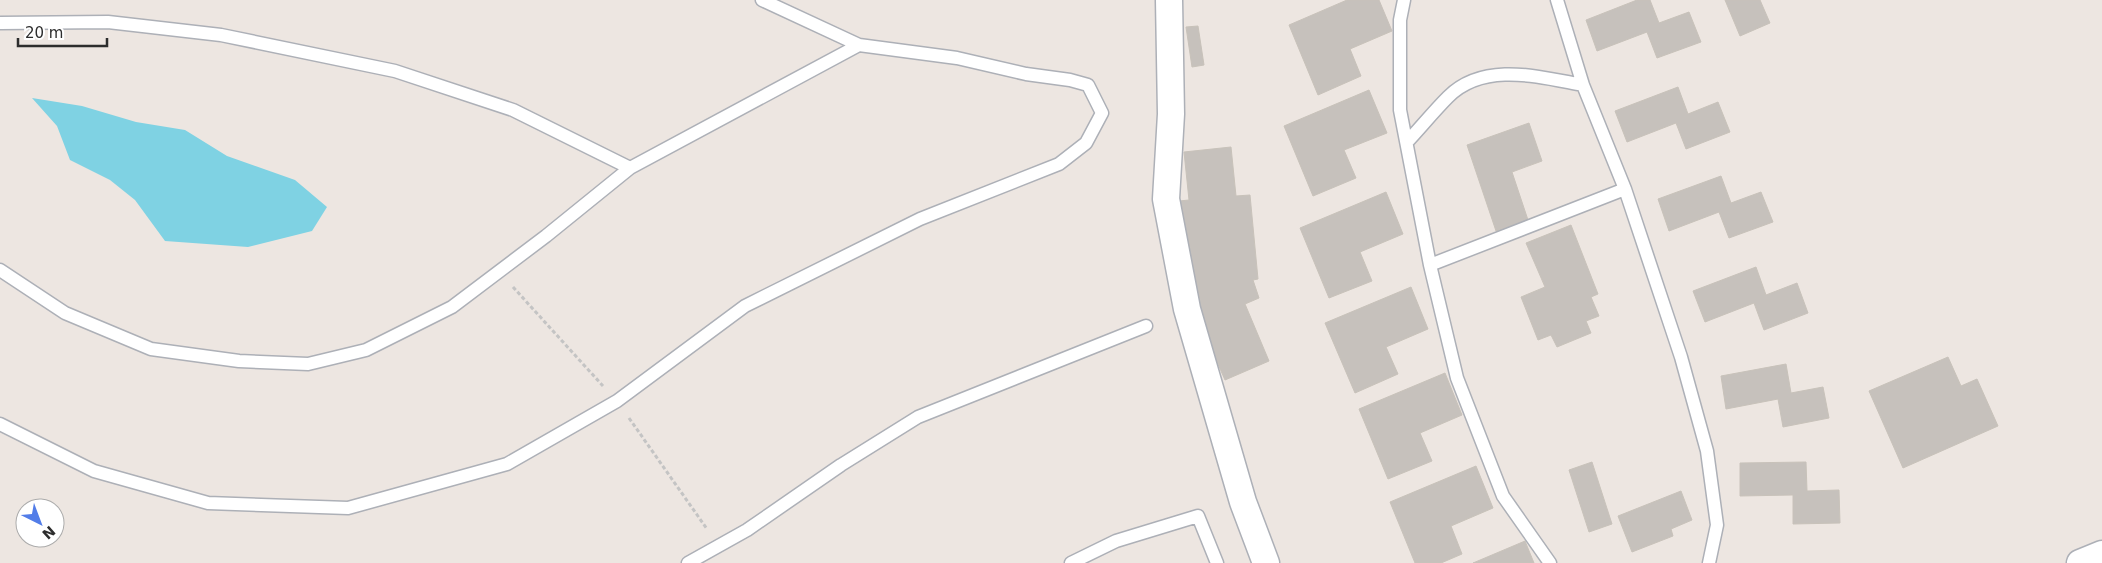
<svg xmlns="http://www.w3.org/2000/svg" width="2102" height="563" font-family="'DejaVu Sans',sans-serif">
	<rect width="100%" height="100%" fill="#ede6e1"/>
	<!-- water -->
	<path fill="#7fd2e3" d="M32,98L82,106L136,122L185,130L227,156L295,180L327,207L312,231L248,247L165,241L135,200L110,180L70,160L57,126Z"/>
	<!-- building -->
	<path fill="#c6c1bc" stroke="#c8c2ba" d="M1347,0H1379L1392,31L1350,49L1361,76L1318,95L1289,25Z
		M1637,0H1650L1659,23L1689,12L1701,42L1657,58L1647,32L1597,51L1586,20Z
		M1725,0H1760L1770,23L1740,36Z
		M1198,26L1204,65L1192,67L1186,27Z
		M1678,87L1688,114L1718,102L1730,132L1686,149L1676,123L1627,142L1615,111Z
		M1369,90L1387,133L1344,150L1356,178L1313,196L1284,126Z
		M1529,123L1542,161L1512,172L1528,220L1496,231L1467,145Z
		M1231,147L1236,196L1250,195L1258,279L1253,280L1259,298L1245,304L1269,361L1225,380L1191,303L1179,201L1189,200L1184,152Z
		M1721,176L1731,203L1761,192L1773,222L1729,238L1719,212L1669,231L1658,199Z
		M1386,192L1403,234L1360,252L1372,281L1329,298L1300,228Z
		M1571,225L1598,294L1591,297L1599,316L1586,321L1591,333L1557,347L1551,335L1538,340L1521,297L1545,287L1526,243Z
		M1756,267L1766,295L1797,283L1808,313L1764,330L1754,303L1705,322L1693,291Z
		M1411,287L1428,329L1386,347L1398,374L1355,393L1325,323Z
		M1948,357L1961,386L1977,379L1998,426L1903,468L1869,391Z
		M1786,364L1791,393L1823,387L1829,418L1783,427L1778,399L1726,409L1721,376Z
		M1445,373L1462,415L1420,433L1432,461L1388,479L1359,409Z
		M1592,462L1612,524L1589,532L1569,470Z
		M1806,462L1807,491L1839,490L1840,523L1793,524V495L1740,496V463Z
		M1476,466L1493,508L1451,526L1462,554L1441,563H1415L1390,502Z
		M1681,491L1692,520L1671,529L1673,536L1632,552L1618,516Z
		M1525,541L1534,563H1473Z"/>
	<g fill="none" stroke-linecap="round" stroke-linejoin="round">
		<!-- lane casing -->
		<g stroke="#adb0b7" stroke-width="15">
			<path id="lane" d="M1404,0L1400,20V110L1430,265L1457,378L1503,496L1550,563
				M1557,0L1583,85L1625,189L1681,357L1707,451L1717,525L1709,563
				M0,23L108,22L221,35L395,71L513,110L630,168
				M1407,142C1421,127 1434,111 1448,97C1484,61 1539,77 1583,85
				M1430,265L1625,189
				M0,270L65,313L151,349L239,361L308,364L366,350L452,307L546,236L630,168L859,45
				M0,424L94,471L208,503L348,508L507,464L617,401L745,306L920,219L1059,164L1086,143L1102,113L1088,85L1070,80L1026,74L957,58L859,45L762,0
				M688,563L747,530L841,465L918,417L1146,326
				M1071,563L1116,541L1198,516L1217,563"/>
		</g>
		<!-- street casing -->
		<g stroke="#adb0b7" stroke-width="29">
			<path id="street" d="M1169,0L1171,114L1166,199L1187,309L1243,502L1266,563
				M2080,563L2102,554"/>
		</g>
		<!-- path -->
		<path stroke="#c4c4c4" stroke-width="3" stroke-dasharray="4 2.5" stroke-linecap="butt" d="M513,287L603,386
			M629,418L707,529"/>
		<!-- lane -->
		<use href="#lane" stroke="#fff" stroke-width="12"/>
		<!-- street -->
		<use href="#street" stroke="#fff" stroke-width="26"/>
	</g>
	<!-- north arrow -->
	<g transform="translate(40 523) rotate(138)"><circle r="24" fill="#ffffff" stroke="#ababab"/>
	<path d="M0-4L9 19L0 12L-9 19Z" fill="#527de8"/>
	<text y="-8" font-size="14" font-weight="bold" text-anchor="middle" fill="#2d2d2d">N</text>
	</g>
	<!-- scale -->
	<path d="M18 38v8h89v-8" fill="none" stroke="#2d2d2d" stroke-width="2.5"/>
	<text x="25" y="38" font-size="15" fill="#2d2d2d" stroke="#ffffff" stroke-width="4" paint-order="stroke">20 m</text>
</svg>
